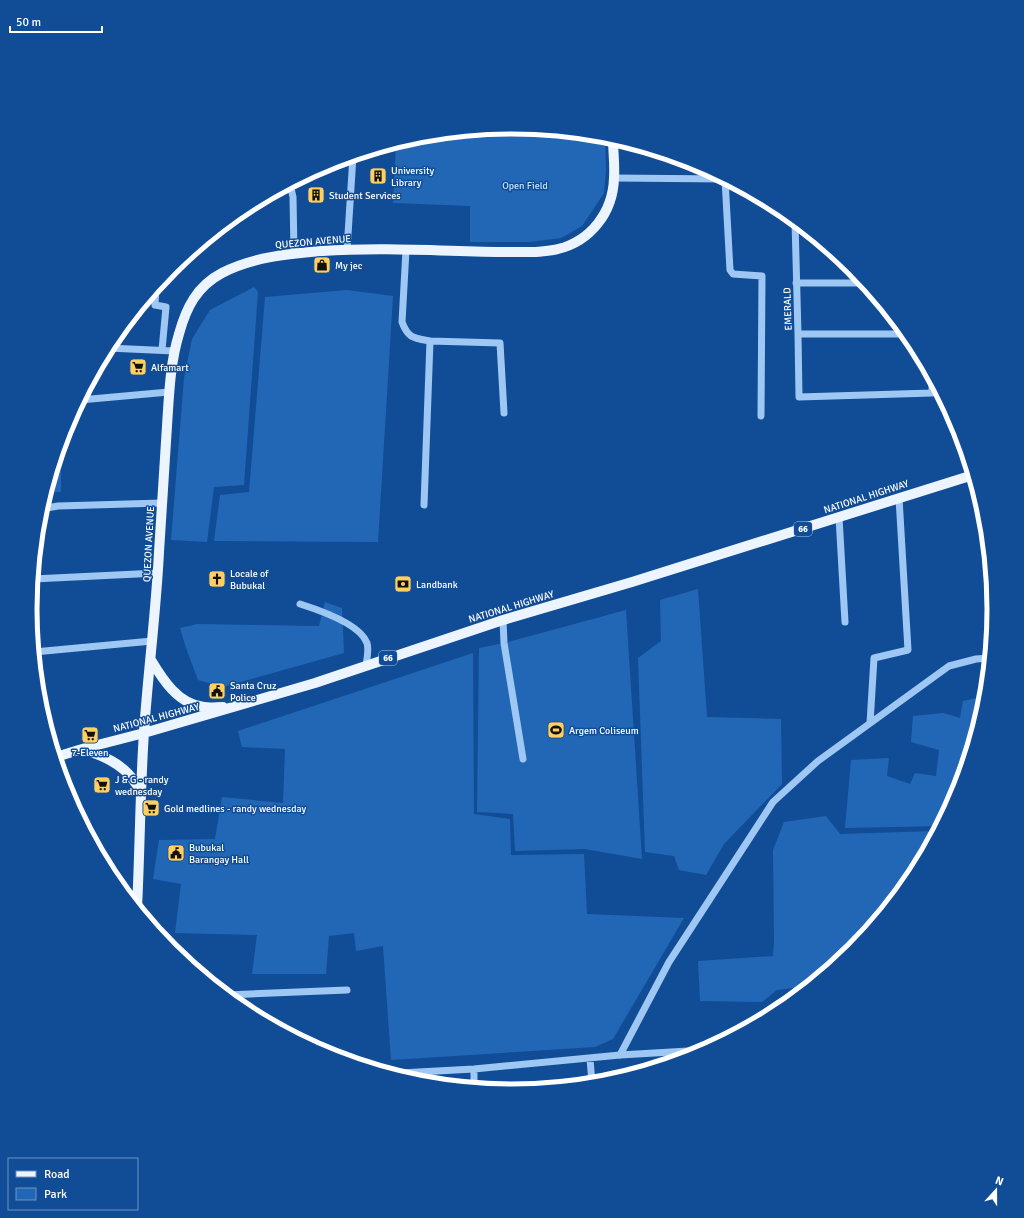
<svg xmlns="http://www.w3.org/2000/svg" width="1024" height="1218" font-family="Signika,sans-serif">
	<rect width="100%" height="100%" fill="#104d96"/>
	<!-- green -->
	<path fill="#2267b6" d="M512,127L605,136L606,171L604,193L582,226L561,238L529,242H470V206L393,203L396,143L418,136Z
		M254,287L258,292L244,485L214,487L207,542L171,540L184,378L192,339L210,310Z
		M347,290L393,296L378,542L214,541L220,495L249,492L265,297Z
		M55,464H61V492H46Z
		M698,589L707,717L781,719L782,784L724,844L706,875L679,870L674,856L645,852L638,658L661,641L660,600Z
		M325,602L342,608L344,653L223,687L198,680L186,648L180,628L197,624L319,626Z
		M626,610L642,859L585,849L515,851L513,814L477,812L479,648L504,643Z
		M473,653L474,814L510,819L511,855L584,854L587,914L684,918L613,1039L595,1047L391,1060L383,946L356,951L354,933L329,936L326,974H252L257,935L175,933L181,884L153,879L159,840L215,839L222,797L283,803L285,749L242,747L238,731Z
		M985,696V703L957,794L940,826L845,828L851,760L889,758L887,776L910,784L915,773L936,776L939,750L911,742L913,716L943,713L960,718L963,701Z
		M826,816L840,834L937,831L913,877L853,950L792,1000L793,988L777,990L762,1002L700,1001L698,961L773,956L774,941L773,850L784,822Z"/>
	<g fill="none" stroke-linecap="round" stroke-linejoin="round">
		<!-- minor -->
		<path stroke="#9fc7f4" stroke-width="7" d="M614,178L725,179
			M725,179L730,270L733,274L762,276L761,416
			M290,184L293,197L294,253
			M795,221L798,334L799,397L932,393V377
			M347,250L353,156
			M406,250L402,322C408,338 413,338 430,341L424,505
			M796,283H865
			M156,287L155,305L166,307L162,350
			M798,334H907
			M430,341L500,343L504,413
			M108,348L174,351
			M80,400L169,392
			M41,509L58,506L162,503
			M839,517L845,622
			M33,579L158,573
			M300,604C319,610 360,624 367,643C369,649 367,659 366,665
			M503,620L504,643L523,759
			M34,652L152,641
			M870,723L874,658L908,650L899,498
			M226,995L347,990
			M620,1055L669,962L773,802L818,761L949,666L976,659L989,658
			M590,1059L592,1083
			M474,1069V1087
			M395,1075L400,1073L474,1069L620,1055L705,1050"/>
		<!-- major -->
		<path stroke="#ecf4ff" stroke-width="10" d="M151,660C163,680 178,704 204,707C210,708 217,707 223,707
			M82,749C101,755 122,763 134,781C137,785 139,790 141,795
			M56,757L82,749L144,733L315,683L503,620L632,582L973,475
			M137,908C140,849 140,791 144,732C148,672 156,613 159,552C162,510 164,468 167,426C169,396 170,363 179,334C186,308 197,286 222,273C253,257 288,254 322,251C393,246 465,253 536,252C543,251 551,251 558,249C591,241 613,212 614,178C615,165 613,151 613,138"/>
	</g>
	<!-- icons -->
	<defs>
		<g id="building-square" transform="scale(0.9)"><rect x="-9" y="-9" width="18" height="18" rx="4" fill="#ffcf62" stroke="#104d96"/><path d="M-4-6H4V6H1V3H-1V6H-4ZM-2.5-4.3h1.7v1.8h-1.7ZM.8-4.3h1.7v1.8H.8ZM-2.5-1h1.7V.8h-1.7ZM.8-1h1.7V.8H.8Z" fill="#111"/></g>
		<g id="shop-square" transform="scale(0.9)"><rect x="-9" y="-9" width="18" height="18" rx="4" fill="#ffcf62" stroke="#104d96"/><path d="M-5-2.5h2.3a2.7 3.5 0 0 1 5.4 0H5L5.5 6h-11ZM-1.5-2.5h3a1.5 2.3 0 0 0-3 0Z" fill="#111"/></g>
		<g id="supermarket-square" transform="scale(0.9)"><rect x="-9" y="-9" width="18" height="18" rx="4" fill="#ffcf62" stroke="#104d96"/><path d="M-6-5.5h2.5l.6 2H6L4.5 2H-2.5L-4.4-4H-6ZM-1.5 3.2a1.3 1.3 0 1 0 .1 0ZM3 3.2a1.3 1.3 0 1 0 .1 0Z" fill="#111"/></g>
		<g id="church-square" transform="scale(0.9)"><rect x="-9" y="-9" width="18" height="18" rx="4" fill="#ffcf62" stroke="#104d96"/><path d="M-1.2-6h2.4v3.5h3.3v2.4h-3.3V6h-2.4V-.1h-3.3v-2.4h3.3Z" fill="#111"/></g>
		<g id="bank-square" transform="scale(0.9)"><rect x="-9" y="-9" width="18" height="18" rx="4" fill="#ffcf62" stroke="#104d96"/><path d="M-6-4H6V4H-6ZM0-2.3a2.3 2.3 0 1 0 0 4.6a2.3 2.3 0 1 0 0-4.6Z" fill="#111"/></g>
		<g id="civic-square" transform="scale(0.9)"><rect x="-9" y="-9" width="18" height="18" rx="4" fill="#ffcf62" stroke="#104d96"/><path d="M-.6-6.5H3V-4.5H.6V-3L4-1V1h2V6H-6V1h2V-1L-.6-3ZM-1.2 2.5V6h2.4V2.5Z" fill="#111"/></g>
		<g id="stadium-square" transform="scale(0.9)"><rect x="-9" y="-9" width="18" height="18" rx="4" fill="#ffcf62" stroke="#104d96"/><path d="M0-5a6.5 5 0 1 0 0 10a6.5 5 0 1 0 0-10ZM-3.5-1.8h7v3.6h-7Z" fill="#111"/></g>
	</defs>
	<g fill-rule="evenodd">
		<use href="#building-square" x="378" y="176"/>
		<use href="#building-square" x="316" y="195"/>
		<use href="#shop-square" x="322" y="265"/>
		<use href="#supermarket-square" x="138" y="367"/>
		<use href="#church-square" x="217" y="579"/>
		<use href="#bank-square" x="403" y="584"/>
		<use href="#civic-square" x="217" y="691"/>
		<use href="#stadium-square" x="556" y="730"/>
		<use href="#supermarket-square" x="90" y="735"/>
		<use href="#supermarket-square" x="102" y="785"/>
		<use href="#supermarket-square" x="151" y="808"/>
		<use href="#civic-square" x="176" y="853"/>
	</g>
	<g text-anchor="middle" stroke-width="3" stroke-linejoin="round" paint-order="stroke">
		<!-- shield labels -->
		<g fill="#104d96" stroke="#b7cae0" stroke-width="1">
			<rect x="794" y="522" width="18" height="14" rx="3"/>
			<rect x="379" y="651" width="18" height="14" rx="3"/>
		</g>
		<g font-size="9" font-weight="bold" fill="#fff">
			<text x="803" y="532">66</text>
			<text x="388" y="661">66</text>
		</g>
		<!-- poi labels -->
		<g font-size="10" fill="#fff" stroke="#104d96" text-anchor="start">
			<text x="391" y="174">University<tspan x="391" dy="12">Library</tspan></text>
			<text x="329" y="199">Student Services</text>
			<text x="335" y="269">My jec</text>
			<text x="151" y="371">Alfamart</text>
			<text x="230" y="577">Locale of<tspan x="230" dy="12">Bubukal</tspan></text>
			<text x="416" y="588">Landbank</text>
			<text x="230" y="689">Santa Cruz<tspan x="230" dy="12">Police</tspan></text>
			<text x="569" y="734">Argem Coliseum</text>
			<text x="90" y="756" text-anchor="middle">7-Eleven</text>
			<text x="115" y="783">J &amp; G - randy<tspan x="115" dy="12">wednesday</tspan></text>
			<text x="164" y="812">Gold medlines - randy wednesday</text>
			<text x="189" y="851">Bubukal<tspan x="189" dy="12">Barangay Hall</tspan></text>
		</g>
		<!-- park labels -->
		<g font-size="10" fill="#c7e1fe" stroke="#104d96">
			<text x="525" y="189">Open Field</text>
		</g>
		<!-- street labels -->
		<g font-size="10" fill="#fff" stroke="#104d96">
			<text transform="translate(313 241) rotate(-5)" y="4">QUEZON AVENUE</text>
			<text transform="translate(787 309) rotate(-92)" y="4">EMERALD</text>
			<text transform="translate(866 496) rotate(-18)" y="4">NATIONAL HIGHWAY</text>
			<text transform="translate(148 544) rotate(-87)" y="4">QUEZON AVENUE</text>
			<text transform="translate(511 606) rotate(-17)" y="4">NATIONAL HIGHWAY</text>
			<text transform="translate(156 717) rotate(-15)" y="4">NATIONAL HIGHWAY</text>
		</g>
	</g>
	<!-- crop -->
	<path d="M0 0H1024V1218H0ZM37 609a475 475 0 1 1 950 0a475 475 0 1 1-950 0Z" fill="#104d96" fill-rule="evenodd"/>
	<path fill="none" stroke="#fff" stroke-width="5" d="M37 609a475 475 0 1 1 950 0a475 475 0 1 1-950 0Z"/>
	<!-- legend -->
	<rect x="8" y="1158" width="130" height="52" fill="#104d96" stroke="#7094c0"/>
	<rect x="16" y="1171" width="20" height="6" fill="#ecf4ff" stroke="#7094c0"/>
	<text x="44" y="1178" font-size="12" fill="#ffffff">Road</text>
	<rect x="16" y="1188" width="20" height="12" fill="#2267b6" stroke="#7094c0"/>
	<text x="44" y="1198" font-size="12" fill="#ffffff">Park</text>
	<!-- north arrow -->
	<g transform="translate(996 1190) rotate(21)" stroke="#104d96" stroke-width="3" paint-order="stroke">
	<path d="M0-3L7 15L0 10L-7 15Z" fill="#ffffff"/>
	<text y="-6" font-size="11" font-weight="bold" text-anchor="middle" fill="#ffffff">N</text>
	</g>
	<!-- scale -->
	<path d="M10 26v6h92v-6" fill="none" stroke="#ffffff" stroke-width="2"/>
	<text x="16" y="26" font-size="12" fill="#ffffff" stroke="#104d96" stroke-width="3" paint-order="stroke">50 m</text>
</svg>
